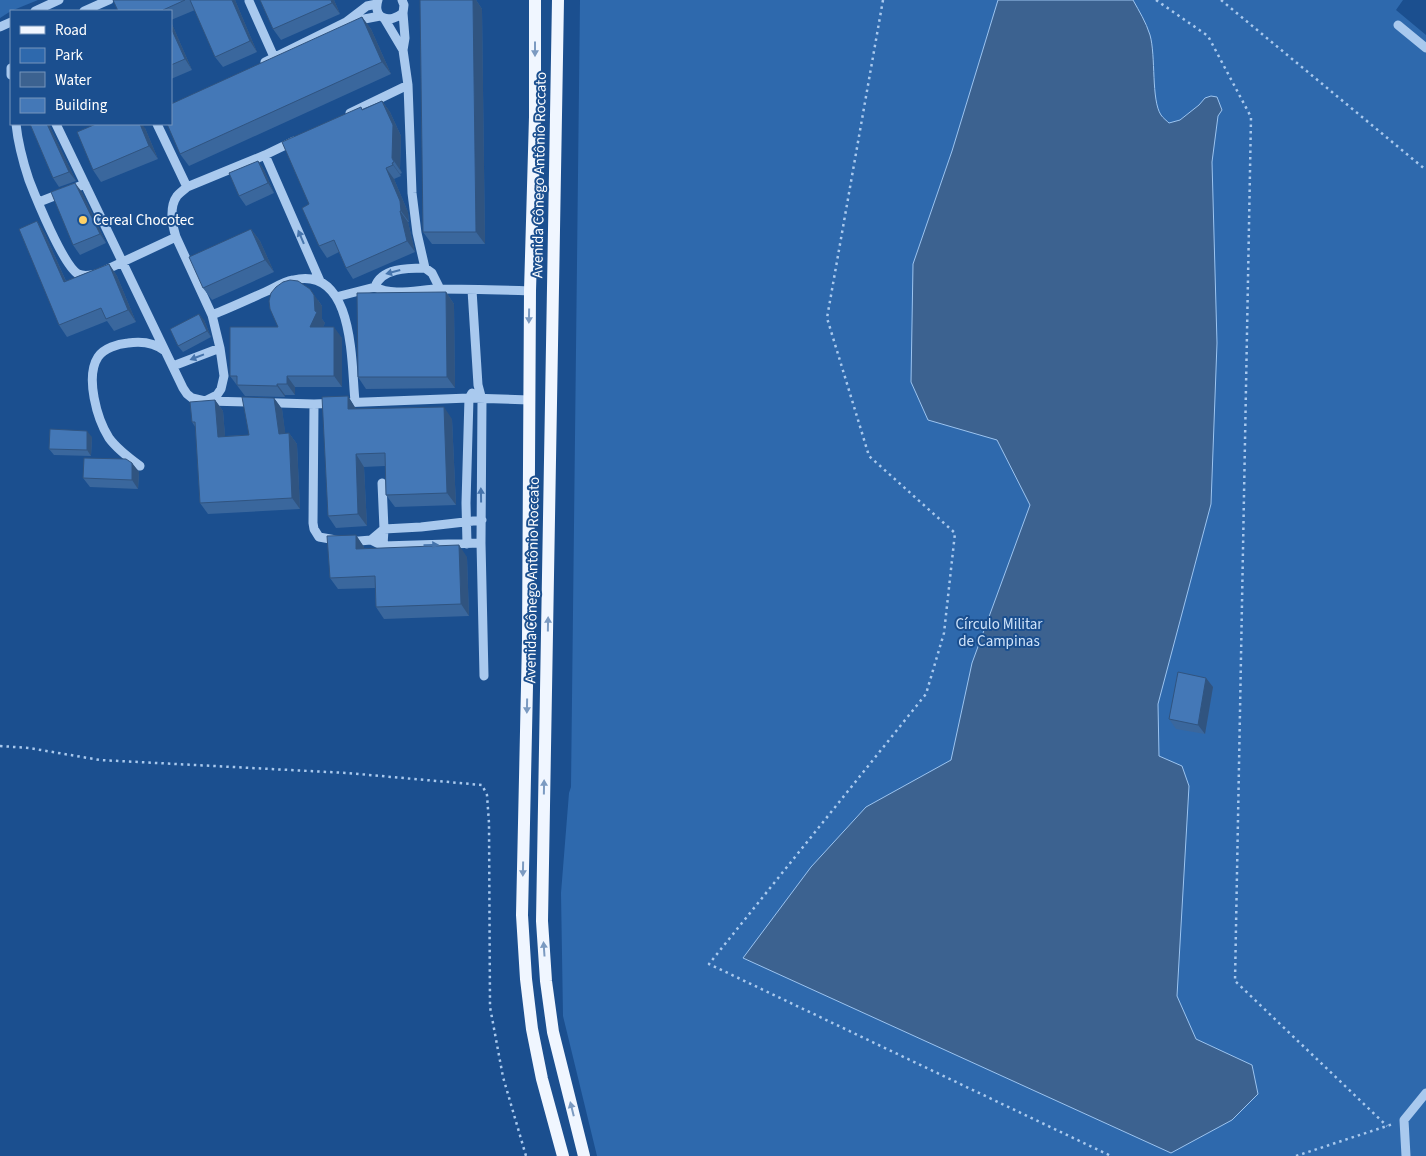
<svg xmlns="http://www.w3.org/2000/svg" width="1426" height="1156" font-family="'Source Sans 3',sans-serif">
	<rect width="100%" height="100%" fill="#1b4f8f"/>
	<!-- green -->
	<path fill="#2e69ad" d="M0,0H38L11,11L0,18Z
		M580,0H1403L1396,10L1426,35V1156H597L563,1016L561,893L569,793L571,787Z"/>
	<!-- water -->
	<path fill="#3c6290" stroke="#9cc4f0" d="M998,0H1133C1139,11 1146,22 1150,35C1156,56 1151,100 1161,115C1163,118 1167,121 1169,123L1180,120L1199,105L1205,98L1211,96L1217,97L1222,110L1218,116L1212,162L1217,343L1211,504L1158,704L1159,756L1182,766L1189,786L1177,996L1196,1039L1252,1065L1258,1094L1232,1120L1171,1153L743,958L811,867L866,807L951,760L972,663L1030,505L997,440L928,420L911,382L913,264L952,151Z"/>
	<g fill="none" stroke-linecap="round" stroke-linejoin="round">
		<!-- path -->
		<path stroke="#a9c9ee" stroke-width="2.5" stroke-dasharray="2.5 4" stroke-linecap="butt" d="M883,0L827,318L869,456L955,533L944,633L926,694L709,964L1111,1156
			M1156,0L1208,36L1251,117L1235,981L1387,1126
			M1221,0L1426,170
			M0,746L29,748L100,760L347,773L482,785L487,795L489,823L490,1007L503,1077L526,1156
			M1296,1156L1393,1124"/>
		<!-- minor -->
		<path stroke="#a9c9ee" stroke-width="9" d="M378,0C372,19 390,24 403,13L404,5L402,0
			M249,1L274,57
			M35,11L59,0
			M84,11L109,0
			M384,18L403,50
			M354,21L380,16
			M1398,25L1426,48
			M0,27L11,22
			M265,62L346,22L367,6L376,4
			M11,68V75
			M408,85L412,193L417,233L425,268
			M350,113L408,85L403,50L405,38L403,13
			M16,124C18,143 23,162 29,180C36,198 63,265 78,274C85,277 90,275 97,274L176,237
			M56,124L183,388L187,394L192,398L205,401L217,395L221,389L224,376L220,348L212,315L176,237C172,225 169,207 177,196C179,193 184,190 187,187
			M157,124L187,187L265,155L294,141
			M265,155L320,281
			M39,202L85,184
			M375,287C381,268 408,268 425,268L432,273L440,289
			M472,290L478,385L482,400L481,543L484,676
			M336,297L375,287C393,297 420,289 440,289C470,289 500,290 530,291
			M212,315C230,308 247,300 265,292C274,288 283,282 293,280C355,265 351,364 355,401
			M173,366L220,348
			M208,401L314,404L469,398L529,400
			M314,404L313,523L314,529L319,537L347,542L371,540L383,546L481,543
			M140,466C129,458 117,449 109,438C97,419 85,377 98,357C104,348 118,344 128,343C141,341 155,343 165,351
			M382,483L384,529L383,546
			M371,540L384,529L421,527L482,520
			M467,544L466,503L469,398L472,393
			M1406,1156L1404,1120L1426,1093"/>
		<!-- major -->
		<path stroke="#f0f6ff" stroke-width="12" d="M535,0V117L530,291L528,640L522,915L526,979L532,1029L542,1079L563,1156
			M558,0L542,921L546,981L553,1032L584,1156"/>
	</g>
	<!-- wall -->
	<path fill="#3a679d" d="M113,0H235L257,52L223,67L215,57L195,10L171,20V11H118Z
		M260,0H334L340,14L281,40L273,29Z
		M420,0H476L482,9L485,244H432L423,232Z
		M362,17L371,29L391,74L189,166L180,154Z
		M171,22L192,70L171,79Z
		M382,101L390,112L401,136L400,169L402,173L400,174L401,176L394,179L408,212L409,222H408L415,252L353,279L346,268L339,252L327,258L319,246L309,204L362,109Z
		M30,124H50V127L76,181L59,187L53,178Z
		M145,128L158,159L101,182L93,170Z
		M258,161L264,170L274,193L246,206L239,196Z
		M82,192L106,243L80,255L73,245Z
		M37,221L45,234L66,281L109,264L117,276L136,322L114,331L107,321L67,337L59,325Z
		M251,229L260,241L274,272L212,300L203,288Z
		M446,292L454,304L455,388L366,389L358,377Z
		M318,300L322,306V319L325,323L323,327L342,338V387H295V395H285V397L245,396L230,376L278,327Z
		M204,320L211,337L183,352L178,346Z
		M348,396L356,409L452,419L456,505L395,507L386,495L385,466L364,467L367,526L336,528L328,516Z
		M274,398L282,409L285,433H289L297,444L300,509L208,514L200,503L196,428L192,422L215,400L223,411L225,436L249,435Z
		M92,437L91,456L54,455L49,449Z
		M132,463L139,472L138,489L90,487L83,478Z
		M356,535L364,547V548L467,557L469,616L384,619L376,607L375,588L338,589L330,578Z
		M1206,678L1213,687L1205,734L1176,729L1169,719Z"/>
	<!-- shaded-wall -->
	<path fill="#305480" d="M232,0H235L257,52L250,41Z
		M331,0H334L340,14L332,3Z
		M473,0H476L482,9L485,244L476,232Z
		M362,17L371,29L391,74L382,62Z
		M171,22L192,70L185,59L171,28Z
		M382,101L390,112L401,136L400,169L402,173L392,158Z
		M47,124H50V127L76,181L69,172Z
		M140,124H142L145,128L158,159L149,146Z
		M258,161L264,170L274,193L268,183Z
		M392,163L400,174L401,176L393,165Z
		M386,168L394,179L408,212L409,222L401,211Z
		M75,183L82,192L106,243L100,234Z
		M400,211L408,222L415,252L407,241Z
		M37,221L45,234L72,295L64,282Z
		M251,229L260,241L274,272L265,260Z
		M109,264L117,276L136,322L128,310Z
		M310,289L322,306V319L325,323L318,338L310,327L315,311Z
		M446,292L454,304L455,388L447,377Z
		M199,314L204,320L211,337L207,331Z
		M334,327L342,338V387L334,376Z
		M287,376L295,387V395L287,384Z
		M277,384L285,395V397L277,386Z
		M348,396L356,409H348Z
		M274,398L282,409L287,445L279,434Z
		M215,400L223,411L226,448L218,437Z
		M444,407L452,419L456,505L447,493Z
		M87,431L92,437L91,456L87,450Z
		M289,433L297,444L300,509L292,498Z
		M356,454L364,467L367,526L358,514Z
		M132,463L139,472L138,489L132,480Z
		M356,535L364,547L365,560L356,549Z
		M459,545L467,557L469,616L461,604Z
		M1206,678L1213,687L1205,734L1198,725Z"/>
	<!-- building -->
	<path fill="#4478b7" stroke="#305480" d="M113,0H185L163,10L164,11H118Z
		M190,0H232L250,41L215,57Z
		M260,0H331L332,3L273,29Z
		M420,0H473L476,232H423Z
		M362,17L382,62L180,154L167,124H171V104Z
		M171,28L185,59L171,65Z
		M382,101L393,125L392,158L394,162L392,163L393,165L386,168L400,201L401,211H400L407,241L346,268L334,240L319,246L302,208L309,204L282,142L361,107L362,110Z
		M30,124H47L69,172L53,178Z
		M96,124H140L149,146L93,170L77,132Z
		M258,161L268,183L239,196L229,173Z
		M75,183L100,234L73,245L51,192Z
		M37,221L64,282L109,264L128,310L106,319L101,308L59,325L19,229Z
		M251,229L265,260L203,288L189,257Z
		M290,280L298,281L310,289L314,295L315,311L317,312L310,327H334V376H287V384H277V386L237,385V376H230V327H278L270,309L269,301L271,293L276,287L283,282Z
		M446,292L447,377H358L357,293Z
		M199,314L207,331L178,346L170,329Z
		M348,396V409L444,407L447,493L386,495L385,453L356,454L358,514L328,516L322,397Z
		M242,397L274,398L279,434L289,433L292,498L200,503L195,422H192L190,402L215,400L218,437L249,435Z
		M50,429L87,431V450L49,449Z
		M84,458L126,459L132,463V480L83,478Z
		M356,535V549L459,545L461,604L376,607L375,576L330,578L327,536Z
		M1178,672L1206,678L1198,725L1169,719Z"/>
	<!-- one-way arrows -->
	<defs><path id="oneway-solid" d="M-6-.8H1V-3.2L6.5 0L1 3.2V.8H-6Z" transform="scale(1.25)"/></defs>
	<g fill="#7b9ac1">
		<use href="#oneway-solid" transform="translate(535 49) rotate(90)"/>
		<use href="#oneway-solid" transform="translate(529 316) rotate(91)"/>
		<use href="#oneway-solid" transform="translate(548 624) rotate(-89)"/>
		<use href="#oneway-solid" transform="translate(527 706) rotate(91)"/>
		<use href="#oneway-solid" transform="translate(544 787) rotate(-89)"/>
		<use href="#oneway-solid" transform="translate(523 869) rotate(91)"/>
		<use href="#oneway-solid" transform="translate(544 949) rotate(-94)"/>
		<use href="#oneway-solid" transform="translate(572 1109) rotate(-104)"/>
	</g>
	<g fill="#4674ac">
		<use href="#oneway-solid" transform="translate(301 237) rotate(-113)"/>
		<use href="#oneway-solid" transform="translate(393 272) rotate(165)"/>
		<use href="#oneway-solid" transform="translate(197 357) rotate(159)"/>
		<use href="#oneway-solid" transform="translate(481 495) rotate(-91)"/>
		<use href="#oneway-solid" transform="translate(431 545) rotate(-1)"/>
	</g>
	<!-- markers -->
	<circle fill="#ffd166" stroke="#1b4f8f" stroke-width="2" cx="83" cy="220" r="5"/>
	<g text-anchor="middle" stroke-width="4" stroke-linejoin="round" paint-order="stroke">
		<!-- street labels -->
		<g font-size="15" fill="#fff" stroke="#1b4f8f">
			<text transform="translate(539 175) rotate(-89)" y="5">Avenida Cônego Antônio Roccato</text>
			<text transform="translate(532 580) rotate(-89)" y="5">Avenida Cônego Antônio Roccato</text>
		</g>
		<!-- poi labels -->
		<g font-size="15" fill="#fff" stroke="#1b4f8f" text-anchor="start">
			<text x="93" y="225">Cereal Chocotec</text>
		</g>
		<!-- park labels -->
		<g font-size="15" fill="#cfe3fa" stroke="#1b4f8f">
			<text x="999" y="629">Círculo Militar<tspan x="999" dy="17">de Campinas</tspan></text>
		</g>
	</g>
	<!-- legend -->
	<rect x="10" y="10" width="162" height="115" fill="#1b4f8f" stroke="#7695bc"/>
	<rect x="20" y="26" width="25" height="8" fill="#f0f6ff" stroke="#7695bc"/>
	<text x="55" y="35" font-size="15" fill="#ffffff">Road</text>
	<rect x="20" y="48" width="25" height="15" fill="#2e69ad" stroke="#7695bc"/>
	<text x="55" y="60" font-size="15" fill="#ffffff">Park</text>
	<rect x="20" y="72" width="25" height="15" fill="#3c6290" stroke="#7695bc"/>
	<text x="55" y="85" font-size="15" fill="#ffffff">Water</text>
	<rect x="20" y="98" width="25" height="15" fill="#4478b7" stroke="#7695bc"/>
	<text x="55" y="110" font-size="15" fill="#ffffff">Building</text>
</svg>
